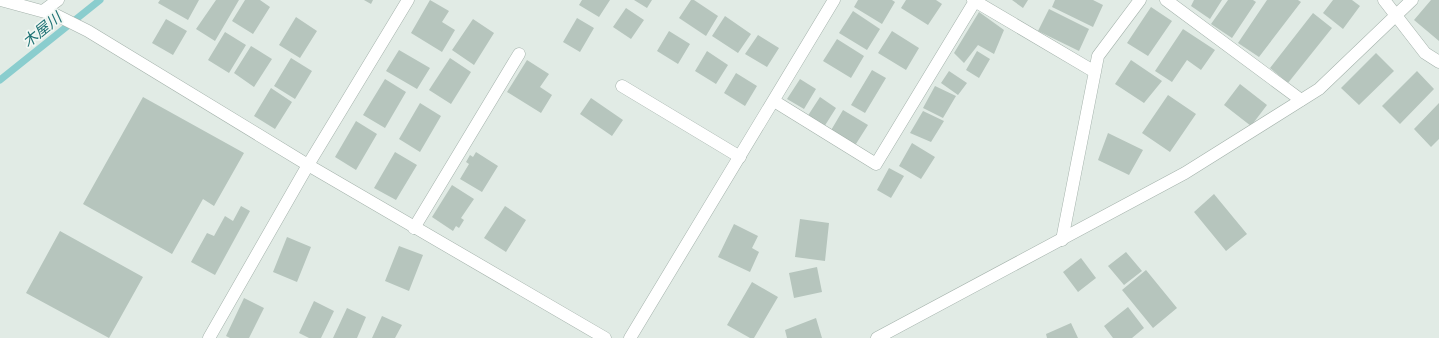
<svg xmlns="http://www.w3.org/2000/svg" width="1439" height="338" font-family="Karla,'Noto Sans JP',sans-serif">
	<rect width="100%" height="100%" fill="#e1ebe5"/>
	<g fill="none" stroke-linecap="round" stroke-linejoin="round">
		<!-- stream -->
		<path stroke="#8acdce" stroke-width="7" d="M0,80L100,0"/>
	</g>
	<!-- building -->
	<path fill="#b6c5bd" d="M160,0H199L188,20L158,3Z
		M216,0H239L215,41L196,29Z
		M245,0H260L270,7L253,34L232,21Z
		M364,0H373L371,4Z
		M430,0L449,11L442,22L455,30L442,52L411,33Z
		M582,0H610L599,17L579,5Z
		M634,0H652L647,8Z
		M691,0H694L718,16L706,36L679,18Z
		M858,0H892L895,2L882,24L854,7Z
		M906,0H936L942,4L928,25L901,8Z
		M1012,0H1028L1023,8Z
		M1055,0H1093L1103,5L1093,27L1052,7Z
		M1194,0H1222L1210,19L1191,6Z
		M1228,0H1253L1256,2L1232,38L1211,24Z
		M1267,0H1298L1301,2L1259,57L1238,43Z
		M1333,0H1352L1360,6L1343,29L1323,13Z
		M1431,0H1439V41L1414,20Z
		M1151,7L1172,21L1148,56L1127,43Z
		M626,8L644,20L631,39L613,27Z
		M1049,9L1089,29L1079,51L1038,31Z
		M853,11L880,29L867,50L839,33Z
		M979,12L1004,30L994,54L978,45L964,63L954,53Z
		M1313,13L1332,28L1288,83L1270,68Z
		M725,16L751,34L738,53L712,36Z
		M296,17L317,31L300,58L279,45Z
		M577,18L594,28L580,52L563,42Z
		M166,19L187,31L173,55L152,43Z
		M473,19L494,33L474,65L452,50Z
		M1183,29L1215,50L1201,70L1187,60L1172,82L1155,71Z
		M669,31L690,44L678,64L657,51Z
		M892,31L919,48L906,70L878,53Z
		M225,32L246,45L229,73L208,60Z
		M758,35L779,48L767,67L745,54Z
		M837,39L864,56L851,78L823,61Z
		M251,46L272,59L254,87L234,73Z
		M399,50L430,68L417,89L386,71Z
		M707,51L728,65L716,84L695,71Z
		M977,51L990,59L979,78L966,70Z
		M1376,53L1394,71L1359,105L1341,88Z
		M291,58L312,71L295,99L274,86Z
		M450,58L471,72L451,104L429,90Z
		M527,60L549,74L540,87L552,95L541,113L507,92Z
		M1131,60L1162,81L1144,103L1115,84Z
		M872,70L886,78L865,113L851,105Z
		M949,71L967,83L958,95L941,83Z
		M1417,71L1434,89L1400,124L1382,106Z
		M736,73L757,86L745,106L724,93Z
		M385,79L406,92L385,128L363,115Z
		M800,79L816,89L804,109L787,99Z
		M1240,84L1267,105L1251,126L1224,105Z
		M935,86L956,96L943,118L923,108Z
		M271,88L292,102L275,129L254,116Z
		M1168,95L1196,114L1170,152L1142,133Z
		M143,97L244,153L214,206L203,199L172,254L83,204Z
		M820,97L836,108L824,127L807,117Z
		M591,98L623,120L612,136L580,114Z
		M420,103L441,116L420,152L399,139Z
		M1439,103V139L1431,147L1414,129Z
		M843,110L868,125L854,147L830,132Z
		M923,111L944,121L931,142L910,133Z
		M356,121L377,134L356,170L335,157Z
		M1108,133L1143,150L1129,175L1098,160Z
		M912,143L935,157L921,179L899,166Z
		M395,152L417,165L396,200L374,188Z
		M476,152L498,166L482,192L460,179L469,164L466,162L470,155L473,157Z
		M889,168L904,176L891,198L877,190Z
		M452,185L474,199L461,218L464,220L459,228L456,226L453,231L432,217Z
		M1214,194L1247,234L1226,251L1194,212Z
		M241,206L250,211L215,275L191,262L207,233L214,236L225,216L233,221Z
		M505,206L526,220L506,252L484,238Z
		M800,219L829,223L825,261L795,257Z
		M734,224L758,236L752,248L759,252L750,272L718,257Z
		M60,231L143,277L109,338L26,293Z
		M287,237L311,247L297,282L273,272Z
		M399,246L423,255L409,291L385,281Z
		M1126,252L1142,271L1124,285L1108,266Z
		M1081,258L1096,278L1078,292L1063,272Z
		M817,267L822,292L794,298L789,273Z
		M1146,270L1177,308L1153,328L1122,290Z
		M752,282L778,297L754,338H750L727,325Z
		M244,298L264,308L249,338H230L226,336Z
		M314,301L334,311L321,338H309L299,333Z
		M1128,307L1144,328L1132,338H1113L1104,326Z
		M347,308L366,317L357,338H333Z
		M382,316L402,325L395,338H372Z
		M816,318L822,338H787L785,330Z
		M1071,323L1078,338H1047L1046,334Z"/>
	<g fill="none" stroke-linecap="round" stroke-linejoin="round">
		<!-- service casing -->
		<g stroke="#a4b2ab" stroke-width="13">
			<path id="service" d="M973,0L1095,72
				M1166,0L1301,100
				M774,101L876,164L975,1
				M414,228L519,54
				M1062,240L1098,56L1140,0"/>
		</g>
		<!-- minor casing -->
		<g stroke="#a4b2ab" stroke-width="13">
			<path id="minor" d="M1,0L56,15L88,31L308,165L605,338
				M1384,0L1425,53L1439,62
				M43,11L58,0
				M622,86L740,157
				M209,338L308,165L408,0
				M877,338L1185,173L1319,89L1412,0"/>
		</g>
		<!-- tertiary casing -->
		<g stroke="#a4b2ab" stroke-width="13">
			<path id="tertiary" d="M630,338L834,0"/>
		</g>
		<!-- service -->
		<use href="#service" stroke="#fff" stroke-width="12"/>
		<!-- minor -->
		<use href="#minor" stroke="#fff" stroke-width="12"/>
		<!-- tertiary -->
		<use href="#tertiary" stroke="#fff" stroke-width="12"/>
	</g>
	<g text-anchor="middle" stroke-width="3.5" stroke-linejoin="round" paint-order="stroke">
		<!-- water labels -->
		<g font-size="15" font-style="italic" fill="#1f7274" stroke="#f1f7f3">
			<text transform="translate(42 30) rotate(-39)" y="5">木屋川</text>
		</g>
	</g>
</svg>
